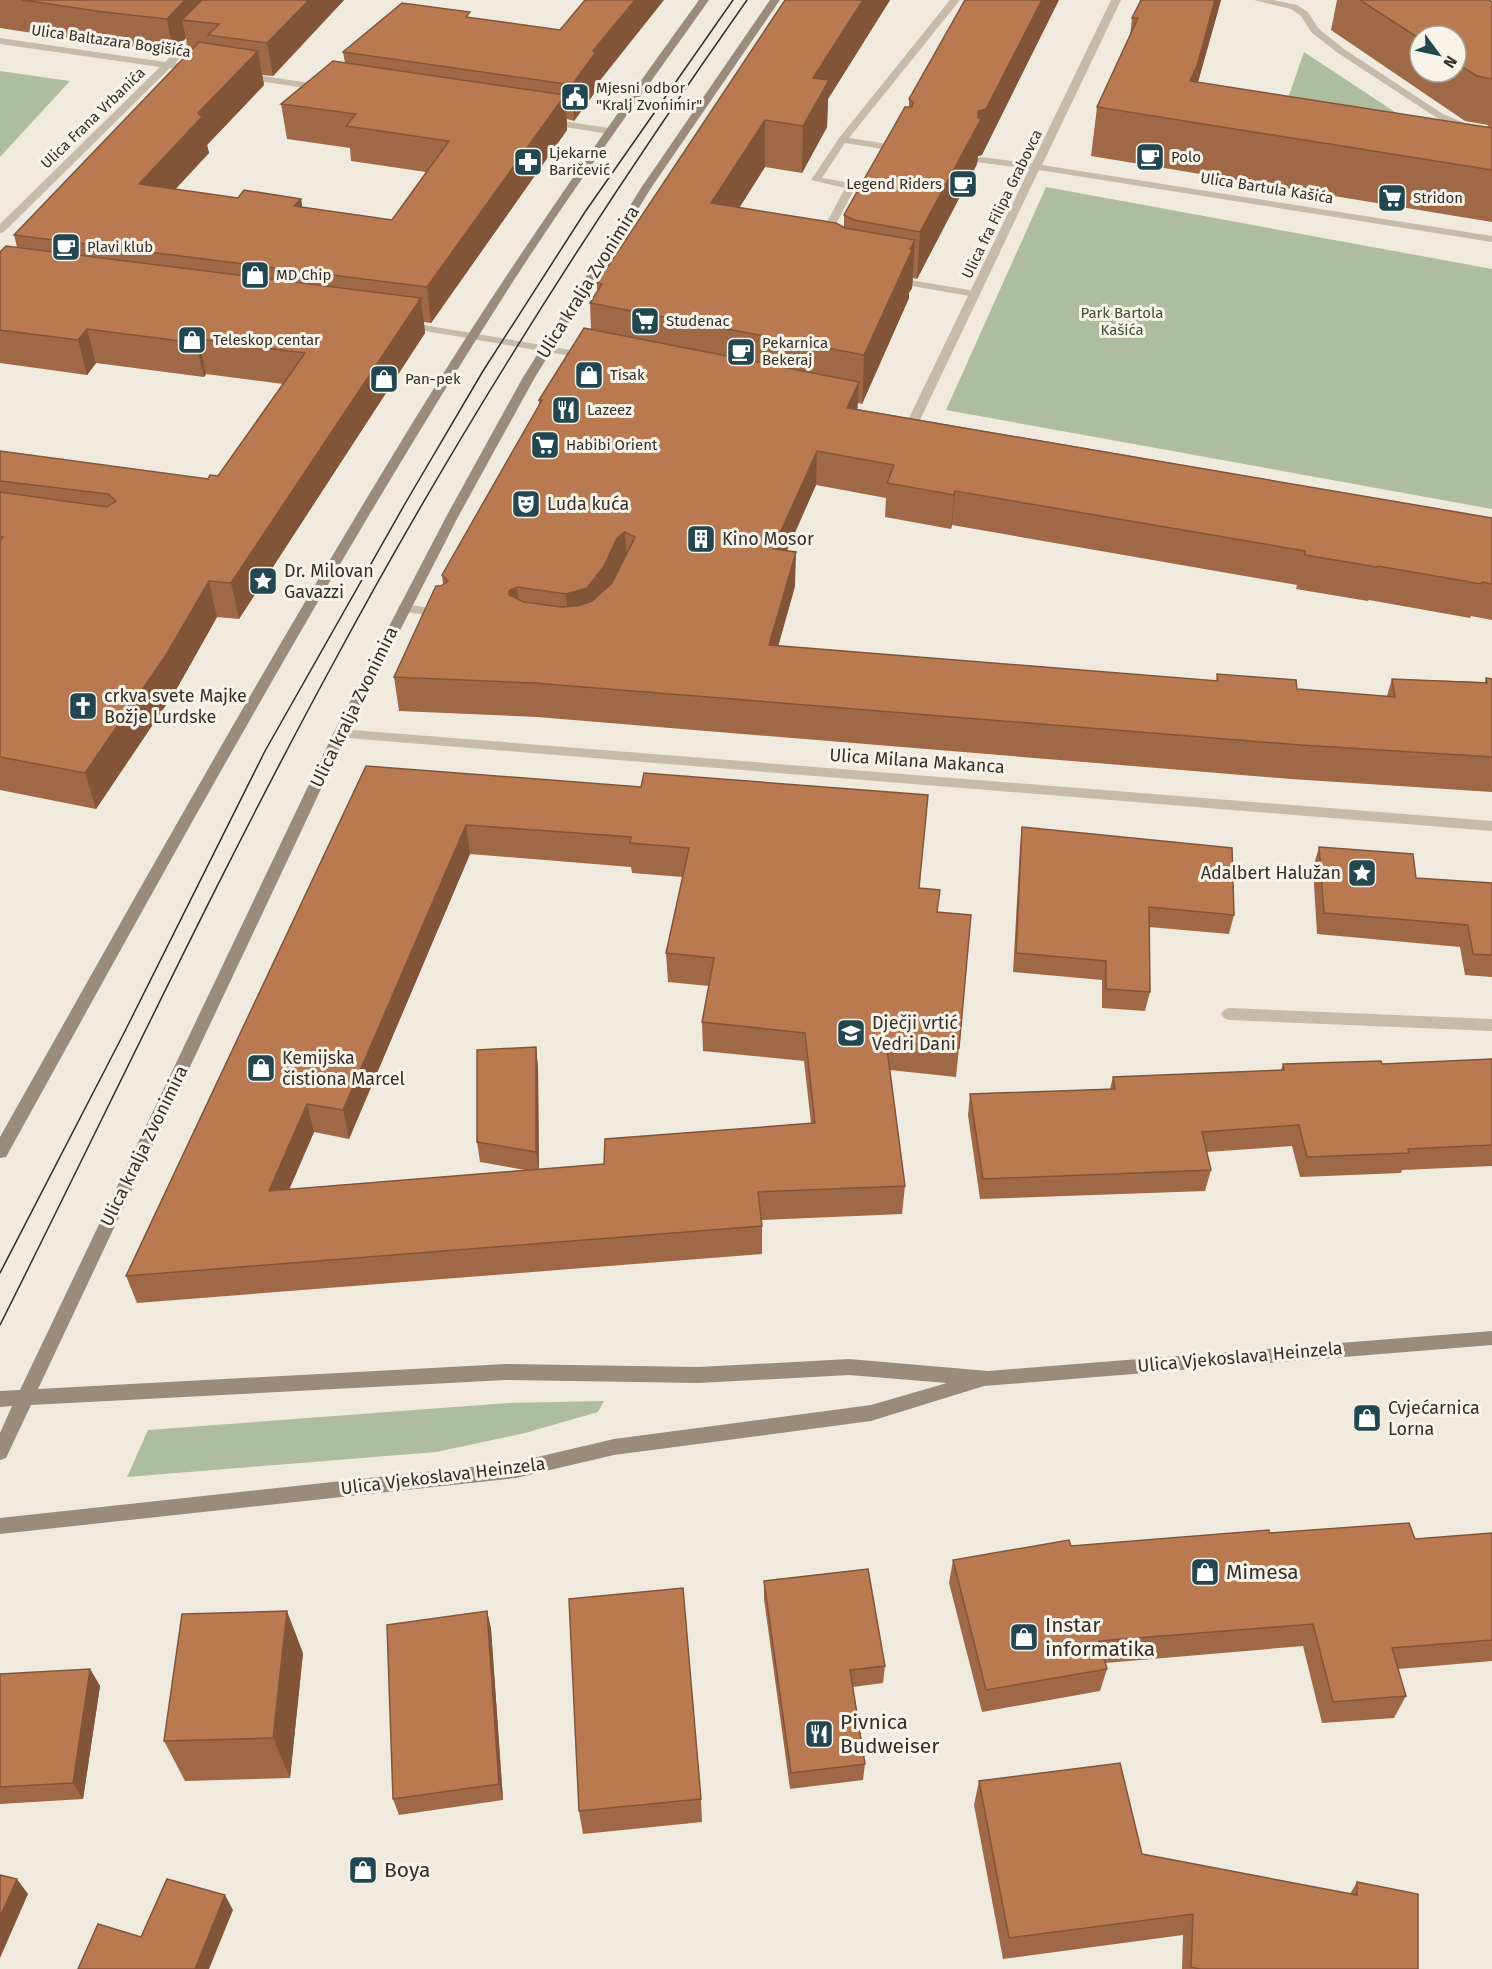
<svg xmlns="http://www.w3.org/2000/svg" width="1492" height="1969" font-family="'Fira Sans',sans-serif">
	<rect width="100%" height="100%" fill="#efeadd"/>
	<!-- green -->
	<path fill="#aebd9f" d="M1304,52L1407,120L1287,101Z
		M0,71L70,81L0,157Z
		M1046,187L1492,269V509L946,410Z
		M604,1401L598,1412L525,1433L436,1452L127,1477L148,1430L508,1403Z"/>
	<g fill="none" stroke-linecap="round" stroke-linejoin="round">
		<!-- lane -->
		<path fill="#c6bbaa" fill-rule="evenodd" d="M950,0H960L849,138L901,146L906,149L901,152L845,143L822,178L851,183L856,186L827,241L818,243L817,241L845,188L811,180L839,138Z
			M1254,0H1273L1297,5L1308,12L1318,28L1344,49L1443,114L1465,123L1492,127V133L1460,128L1437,118L1338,53L1311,32L1301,16L1291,9Z
			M980,157L1036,164L1041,167L1036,170L976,162V158Z
			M893,277L975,291L980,294L975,297L889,282V278Z
			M404,604L444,610L450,614L444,618L400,611L398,608L400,605Z
			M1229,1008L1492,1019V1031L1229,1020L1224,1018L1221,1014L1224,1010Z"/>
		<!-- street -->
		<path fill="#c6bbaa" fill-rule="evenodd" d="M1111,0H1121L1042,165L1492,236V242L1039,170L920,420L914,423L910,422L908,420Z
			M198,30L206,32L175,63L199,67V71L170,68L4,232L0,233V224L160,67L0,44V38L165,62Z
			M243,73L324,85L329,88L324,91L240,78V74Z
			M549,119L609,128L614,131L609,134L546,124L544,122Z
			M406,322L589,353L595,356L589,359L402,327L400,325Z
			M340,729L1492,821V831L335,737L333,734L335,731Z"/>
		<!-- secondary -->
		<path fill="#9a8b7c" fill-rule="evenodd" d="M699,0H709C643,93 576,184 514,280C332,564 170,861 6,1157L0,1158V1137C135,897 269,657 413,422C502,277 599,138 699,0Z
			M770,0H780L651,188L534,379L458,517L347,734L38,1389L506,1364L699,1367L849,1359L988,1371L1492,1331V1345L984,1386L871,1421L614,1455L516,1478L0,1534V1518L516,1462L614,1439L871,1405L947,1383L849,1375L699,1383L506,1380L31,1405L6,1458L0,1460V1433L12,1406L0,1407V1391L20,1390L333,734L446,517L522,379L641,188Z"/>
		<!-- tram -->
		<path stroke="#352e29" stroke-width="1.5" d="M0,1273L124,1033L265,751L406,502L483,371L585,212L733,0
			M0,1325C111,1104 216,879 334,662C457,433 597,213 747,0"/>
	</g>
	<!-- wall -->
	<path fill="#9f6947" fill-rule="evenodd" d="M0,0H344L273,76L262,75L264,85L207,145L209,153L175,189L238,198L301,199L302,207L392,220L426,172L351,161L350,148L287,139L281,104L345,63L343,52L471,18L598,83V88L574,121L567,119V130L431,323L424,322L425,333L239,619L217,617L176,690L96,809L0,790V451L208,479L218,476L283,384L206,374L204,377L96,363L87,375L0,363V252L17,247L14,235L189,53L186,38L173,51L111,45L0,28Z
		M785,0H890L828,99L827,127L802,173L765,167L739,208L844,227V215L909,107V99L982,155L978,156L977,164L917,279L913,278L912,288L909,293V298L862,404L858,403L857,409L1492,518V620L1471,616L1470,618L1369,600L1368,601L1296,589L1297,585L952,525L951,529L885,517L886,498L816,485L787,551L795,586L778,646L1216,681L1217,674L1297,689L1387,696L1392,679L1485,682L1486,678L1492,679V792L1291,779L537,717L399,711L394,677L441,586L443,584L442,575L539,405V400L591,329L590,303L597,291V283Z
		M1141,0H1221L1198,82L1487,128L1488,125L1465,121L1331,30L1337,0H1489L1492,2V222L1091,156L1097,107L1130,36L1132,18ZM1420,36H1456V72H1420Z
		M366,766L919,888L937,912L959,1048L956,1077L890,1070L905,1186L902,1214L762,1220V1254L137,1303L126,1276ZM470,854L631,867L632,873L683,877L666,953L668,982L709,986L702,1022L703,1051L804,1061L811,1123L604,1164L539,1169L538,1068L536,1047L477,1142L480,1162L525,1170L289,1189L314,1132L349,1139Z
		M1022,827L1234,915L1229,934L1149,927L1150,992L1145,1011L1102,1008V980L1013,972L1020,847Z
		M1319,847L1416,878L1492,883V977L1465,975L1460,947L1317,934L1313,868Z
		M1492,1059V1166L1402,1170L1401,1173L1300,1177L1292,1146L1207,1152L1211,1170L1205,1191L980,1199L968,1115L970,1094L1110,1089L1113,1077L1281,1070L1283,1064H1382Z
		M1269,1533L1415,1539L1492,1533V1661L1398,1669L1406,1696L1394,1718L1322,1723L1303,1646L1105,1663L1107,1669L1100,1691L982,1712L949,1583L953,1560L1071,1546Z
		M764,1581L885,1666L883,1683L853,1687L865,1764L863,1780L790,1789L764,1599Z
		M487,1611L491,1629L503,1800L399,1815L393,1799Z
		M303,1653L290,1778L185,1781L164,1741Z
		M90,1669L100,1686L83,1799L0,1804V1674Z
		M979,1781L1142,1854L1350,1894L1357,1882L1418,1969H1182L1183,1935L1003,1959L974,1805Z
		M701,1799L702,1822L583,1834L579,1811Z"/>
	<!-- shaded-wall -->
	<path fill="#825539" d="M185,0H223L182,20L186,38L173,51L167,19Z
		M309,0H344L273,76L267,43Z
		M635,0H664L598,83V88L574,121L572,85L593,51Z
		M863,0H890L828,99L827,127L802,173L803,126L813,78Z
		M1042,0H1059L982,155L978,156L977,164L917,279L920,232L978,111Z
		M1215,0H1221L1189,114L1190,81Z
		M258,51L264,85L207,145L209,153L147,220L139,184L198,113Z
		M565,95L567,130L431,323L427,287Z
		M765,120V167L712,251L711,203Z
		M301,199L307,235L294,206Z
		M915,240L912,288L909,293V298L862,404L864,355L910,249Z
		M421,298L425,333L239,619L231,583Z
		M87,329L96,363L87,375L78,340Z
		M199,339L206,374L204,377L196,343Z
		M859,382L857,416L847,408Z
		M817,451L816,485L772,583L773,549Z
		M955,491L952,525L951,529L954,495Z
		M625,532L627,566L606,600L569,628L566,594L617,538Z
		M796,552L795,586L769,679V645Z
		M209,581L217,617L176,690L96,809L85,773Z
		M517,587L520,621L509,595V591Z
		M466,825L470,854L349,1139L343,1110Z
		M536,1047L538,1068L539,1173L536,1152Z
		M307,1104L314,1132L277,1218L269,1191Z
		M287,1611L303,1653L290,1778L273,1738Z
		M487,1611L491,1629L503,1800L499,1784Z
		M90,1669L100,1686L83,1799L73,1783Z
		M17,1879L28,1894L0,1958V1917Z
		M225,1895L233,1910L209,1969H195Z"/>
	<!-- building -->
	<path fill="#b97a52" stroke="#825539" stroke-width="1.5" fill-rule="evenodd" d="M22,0H185L167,19L104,12Z
		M202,0H309L267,43L208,35L219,24L182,20Z
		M585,0H635L593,51L596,52L572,85L343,52L402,3L470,12L466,17L560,30Z
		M785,0H863L813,78L829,80L803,126L765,120L711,203L836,223L845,228L915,240L910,249L912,250L864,355L590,303L602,284L597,283Z
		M965,0H1042L986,109L978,111V118L981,119L920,232L854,220L844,215L905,107H912L913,102L909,99Z
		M1141,0H1215L1197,66L1190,81L1492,128V170L1097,107L1138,18H1132Z
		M1360,0H1489L1492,2V79L1477,76L1456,63V36H1420V39Z
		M199,42L258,51L198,113L202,117L139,184L238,198L244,190L301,199L294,206L392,220L449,141L346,126L356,114L281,104L333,61L565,95L427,287L14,235Z
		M6,246L421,298L231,583L209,581L166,655L85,773L0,757V541L3,537H0V492L107,507L116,501L108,494L0,481V451L208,479L210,475L218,476L305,353L199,339L196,343L87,329L78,340L0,330V252Z
		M584,328L859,382L847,408L1492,518V584L1482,582L1481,584L1378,566L1377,567L1305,555V551L955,491L954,495L887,483L894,465L817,451L773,549L796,552L769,645L1218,681L1217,674L1296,680L1297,689L1395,697L1392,679L1487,683L1486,678L1492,679V757L1300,745L534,683L394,677L434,590L436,586H441L448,581L442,575L542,400H539ZM625,532L635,537L612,583L592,601L578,606L561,607L524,602L509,595V591L517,587L566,594L587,588L604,566L617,538Z
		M366,766L641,787L644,773L928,795L919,888L940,890L937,912L971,915L959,1048L886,1041L905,1186L758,1192L762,1226L126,1276ZM466,825L631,837L630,843L689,848L666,953L714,958L702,1022L805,1033L815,1123L605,1139L604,1164L269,1191L307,1104L343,1110Z
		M1022,827L1232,848L1234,915L1149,907L1150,992L1106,989V961L1016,953Z
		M1319,847L1413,854L1416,878L1492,883V955L1473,954L1468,925L1324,913Z
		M536,1047V1152L477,1142V1050Z
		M1492,1059V1145L1408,1149L1409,1153L1307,1157L1299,1125L1202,1132L1211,1170L983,1179L970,1094L1115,1089L1113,1077L1284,1070L1283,1064L1381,1061L1382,1064Z
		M1409,1523L1415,1539L1492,1533V1640L1392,1648L1406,1696L1333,1702L1313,1624L1099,1641L1107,1669L986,1690L953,1560L1069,1540L1071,1546L1269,1530V1533Z
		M868,1569L885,1666L850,1670L865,1764L791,1773L764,1581Z
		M683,1588L701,1799L579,1811L569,1599Z
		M287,1611L273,1738L164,1741L182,1614Z
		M487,1611L499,1784L393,1799L387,1625Z
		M90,1669L73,1783L0,1787V1674Z
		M1120,1763L1142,1854L1357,1895V1882L1418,1894V1969H1200L1191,1967L1193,1914L1009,1938L979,1781Z
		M0,1875L17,1879L0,1917Z
		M167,1879L225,1895L195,1969H78L98,1924L141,1937Z"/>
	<!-- icons -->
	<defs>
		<g id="civic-square" transform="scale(1.5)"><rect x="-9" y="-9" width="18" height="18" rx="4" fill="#234751" stroke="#f7f3e9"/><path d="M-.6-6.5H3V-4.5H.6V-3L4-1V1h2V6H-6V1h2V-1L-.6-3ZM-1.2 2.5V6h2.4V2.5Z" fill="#fff"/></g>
		<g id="cafe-square" transform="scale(1.5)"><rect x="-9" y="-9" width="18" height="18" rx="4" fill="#234751" stroke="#f7f3e9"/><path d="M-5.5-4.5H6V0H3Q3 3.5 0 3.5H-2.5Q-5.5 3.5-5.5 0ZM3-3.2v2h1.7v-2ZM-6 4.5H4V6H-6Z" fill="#fff"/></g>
		<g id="pharmacy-square" transform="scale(1.5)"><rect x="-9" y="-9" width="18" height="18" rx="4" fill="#234751" stroke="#f7f3e9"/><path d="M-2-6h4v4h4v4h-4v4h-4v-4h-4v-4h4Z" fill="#fff"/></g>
		<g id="supermarket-square" transform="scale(1.5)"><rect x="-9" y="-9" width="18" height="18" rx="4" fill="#234751" stroke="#f7f3e9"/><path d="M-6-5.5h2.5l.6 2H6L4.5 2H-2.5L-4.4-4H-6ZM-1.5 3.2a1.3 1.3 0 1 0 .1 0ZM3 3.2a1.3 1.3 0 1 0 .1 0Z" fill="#fff"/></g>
		<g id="shop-square" transform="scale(1.5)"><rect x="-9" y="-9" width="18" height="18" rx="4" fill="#234751" stroke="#f7f3e9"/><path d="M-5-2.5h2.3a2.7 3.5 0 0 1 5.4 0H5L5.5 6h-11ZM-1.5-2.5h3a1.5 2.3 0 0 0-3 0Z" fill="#fff"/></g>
		<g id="restaurant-square" transform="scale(1.5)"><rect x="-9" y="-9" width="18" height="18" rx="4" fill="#234751" stroke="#f7f3e9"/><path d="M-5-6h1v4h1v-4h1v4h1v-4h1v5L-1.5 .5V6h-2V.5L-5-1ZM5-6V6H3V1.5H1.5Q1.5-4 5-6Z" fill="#fff"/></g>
		<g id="theatre-square" transform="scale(1.5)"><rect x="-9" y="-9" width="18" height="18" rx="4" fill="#234751" stroke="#f7f3e9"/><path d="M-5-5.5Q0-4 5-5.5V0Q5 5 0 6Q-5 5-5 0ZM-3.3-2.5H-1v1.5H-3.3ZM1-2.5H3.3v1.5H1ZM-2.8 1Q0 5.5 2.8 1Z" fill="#fff"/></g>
		<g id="building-square" transform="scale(1.5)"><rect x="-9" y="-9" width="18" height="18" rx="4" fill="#234751" stroke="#f7f3e9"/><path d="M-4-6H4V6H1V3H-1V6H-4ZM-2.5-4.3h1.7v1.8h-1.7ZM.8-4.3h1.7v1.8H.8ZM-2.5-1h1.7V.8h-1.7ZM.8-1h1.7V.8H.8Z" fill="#fff"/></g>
		<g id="sight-square" transform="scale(1.5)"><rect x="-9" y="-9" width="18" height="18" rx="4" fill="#234751" stroke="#f7f3e9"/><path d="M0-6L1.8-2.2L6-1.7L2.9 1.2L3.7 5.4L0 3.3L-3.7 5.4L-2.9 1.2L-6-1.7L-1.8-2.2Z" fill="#fff"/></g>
		<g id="church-square" transform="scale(1.5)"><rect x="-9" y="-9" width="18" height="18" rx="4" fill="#234751" stroke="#f7f3e9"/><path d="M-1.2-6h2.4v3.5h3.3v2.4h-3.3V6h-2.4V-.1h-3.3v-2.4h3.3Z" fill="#fff"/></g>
		<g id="school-square" transform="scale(1.5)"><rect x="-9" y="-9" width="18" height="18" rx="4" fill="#234751" stroke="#f7f3e9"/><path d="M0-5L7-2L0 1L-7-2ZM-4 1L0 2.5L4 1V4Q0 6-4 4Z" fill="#fff"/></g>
	</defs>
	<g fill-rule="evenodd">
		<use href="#civic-square" x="575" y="97"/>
		<use href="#cafe-square" x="1150" y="157"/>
		<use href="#pharmacy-square" x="528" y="162"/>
		<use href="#cafe-square" x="963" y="184"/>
		<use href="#supermarket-square" x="1392" y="198"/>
		<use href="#cafe-square" x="66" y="247"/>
		<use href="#shop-square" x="255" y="275"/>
		<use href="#supermarket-square" x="645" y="321"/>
		<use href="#shop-square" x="192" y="340"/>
		<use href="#cafe-square" x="741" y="352"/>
		<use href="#shop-square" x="589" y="375"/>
		<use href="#shop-square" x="384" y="379"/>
		<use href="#restaurant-square" x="566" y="410"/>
		<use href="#supermarket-square" x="545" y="445"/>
		<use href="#theatre-square" x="526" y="504"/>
		<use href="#building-square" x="701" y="539"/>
		<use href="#sight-square" x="263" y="581"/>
		<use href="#church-square" x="83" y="706"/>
		<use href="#sight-square" x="1362" y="873"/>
		<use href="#school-square" x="851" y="1033"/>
		<use href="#shop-square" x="261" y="1068"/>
		<use href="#shop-square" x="1367" y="1418"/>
		<use href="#shop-square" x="1205" y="1572"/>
		<use href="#shop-square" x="1024" y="1637"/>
		<use href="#restaurant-square" x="819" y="1734"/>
		<use href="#shop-square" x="363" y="1870"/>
	</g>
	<g text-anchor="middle" stroke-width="6" stroke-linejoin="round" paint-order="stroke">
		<!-- far-street labels -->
		<g font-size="15" fill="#352e29" stroke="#f7f3e9">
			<text transform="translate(111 41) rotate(8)" y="5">Ulica Baltazara Bogišića</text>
			<text transform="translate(93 118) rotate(-44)" y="5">Ulica Frana Vrbanića</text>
			<text transform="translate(1267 188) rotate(9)" y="5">Ulica Bartula Kašića</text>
			<text transform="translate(1002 204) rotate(-64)" y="5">Ulica fra Filipa Grabovca</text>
		</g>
		<!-- far-poi labels -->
		<g font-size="15" fill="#352e29" stroke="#f7f3e9" text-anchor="start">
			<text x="596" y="93">Mjesni odbor<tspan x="596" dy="17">"Kralj Zvonimir"</tspan></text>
			<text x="549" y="158">Ljekarne<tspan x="549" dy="17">Baričević</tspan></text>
			<text x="1171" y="162">Polo</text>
			<text x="942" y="189" text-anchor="end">Legend Riders</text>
			<text x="1413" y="203">Stridon</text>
			<text x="87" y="252">Plavi klub</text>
			<text x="276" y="280">MD Chip</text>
			<text x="666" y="326">Studenac</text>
			<text x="213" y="345">Teleskop centar</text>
			<text x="762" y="348">Pekarnica<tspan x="762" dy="17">Bekeraj</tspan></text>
			<text x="610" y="380">Tisak</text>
			<text x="405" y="384">Pan-pek</text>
			<text x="587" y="415">Lazeez</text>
			<text x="566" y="450">Habibi Orient</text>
		</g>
		<!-- far-park labels -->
		<g font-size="15" fill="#3f502f" stroke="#f7f3e9">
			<text x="1122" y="318">Park Bartola<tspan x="1122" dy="17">Kašića</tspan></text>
		</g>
		<!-- street labels -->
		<g font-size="18" fill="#352e29" stroke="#f7f3e9">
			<text transform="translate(588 282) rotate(-58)" y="6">Ulica kralja Zvonimira</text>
			<text transform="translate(354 707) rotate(-64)" y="6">Ulica kralja Zvonimira</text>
			<text transform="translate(917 761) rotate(4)" y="6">Ulica Milana Makanca</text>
			<text transform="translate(144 1146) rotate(-64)" y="6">Ulica kralja Zvonimira</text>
			<text transform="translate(1240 1357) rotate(-5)" y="6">Ulica Vjekoslava Heinzela</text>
			<text transform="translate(443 1476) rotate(-7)" y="6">Ulica Vjekoslava Heinzela</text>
		</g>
		<!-- poi labels -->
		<g font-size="18" fill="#352e29" stroke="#f7f3e9" text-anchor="start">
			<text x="547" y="510">Luda kuća</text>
			<text x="722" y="545">Kino Mosor</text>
			<text x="284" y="577">Dr. Milovan<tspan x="284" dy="21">Gavazzi</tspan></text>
			<text x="104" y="702">crkva svete Majke<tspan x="104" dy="21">Božje Lurdske</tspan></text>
			<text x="1341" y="879" text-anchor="end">Adalbert Halužan</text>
			<text x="872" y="1029">Dječji vrtić<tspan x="872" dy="21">Vedri Dani</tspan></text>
			<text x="282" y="1064">Kemijska<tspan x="282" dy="21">čistiona Marcel</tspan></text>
			<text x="1388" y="1414">Cvjećarnica<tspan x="1388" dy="21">Lorna</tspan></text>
		</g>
		<!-- near-poi labels -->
		<g font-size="21" fill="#352e29" stroke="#f7f3e9" text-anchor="start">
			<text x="1226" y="1579">Mimesa</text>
			<text x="1045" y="1632">Instar<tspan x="1045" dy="24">informatika</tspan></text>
			<text x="840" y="1729">Pivnica<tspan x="840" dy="24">Budweiser</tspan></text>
			<text x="384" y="1877">Boya</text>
		</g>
	</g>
	<!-- north arrow -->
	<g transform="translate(1438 54) rotate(123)"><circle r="28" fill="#f7f3e9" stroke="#a9a49c" stroke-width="1.5"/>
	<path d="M0-4.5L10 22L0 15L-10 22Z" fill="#234751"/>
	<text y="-9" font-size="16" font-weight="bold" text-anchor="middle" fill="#352e29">N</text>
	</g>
</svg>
